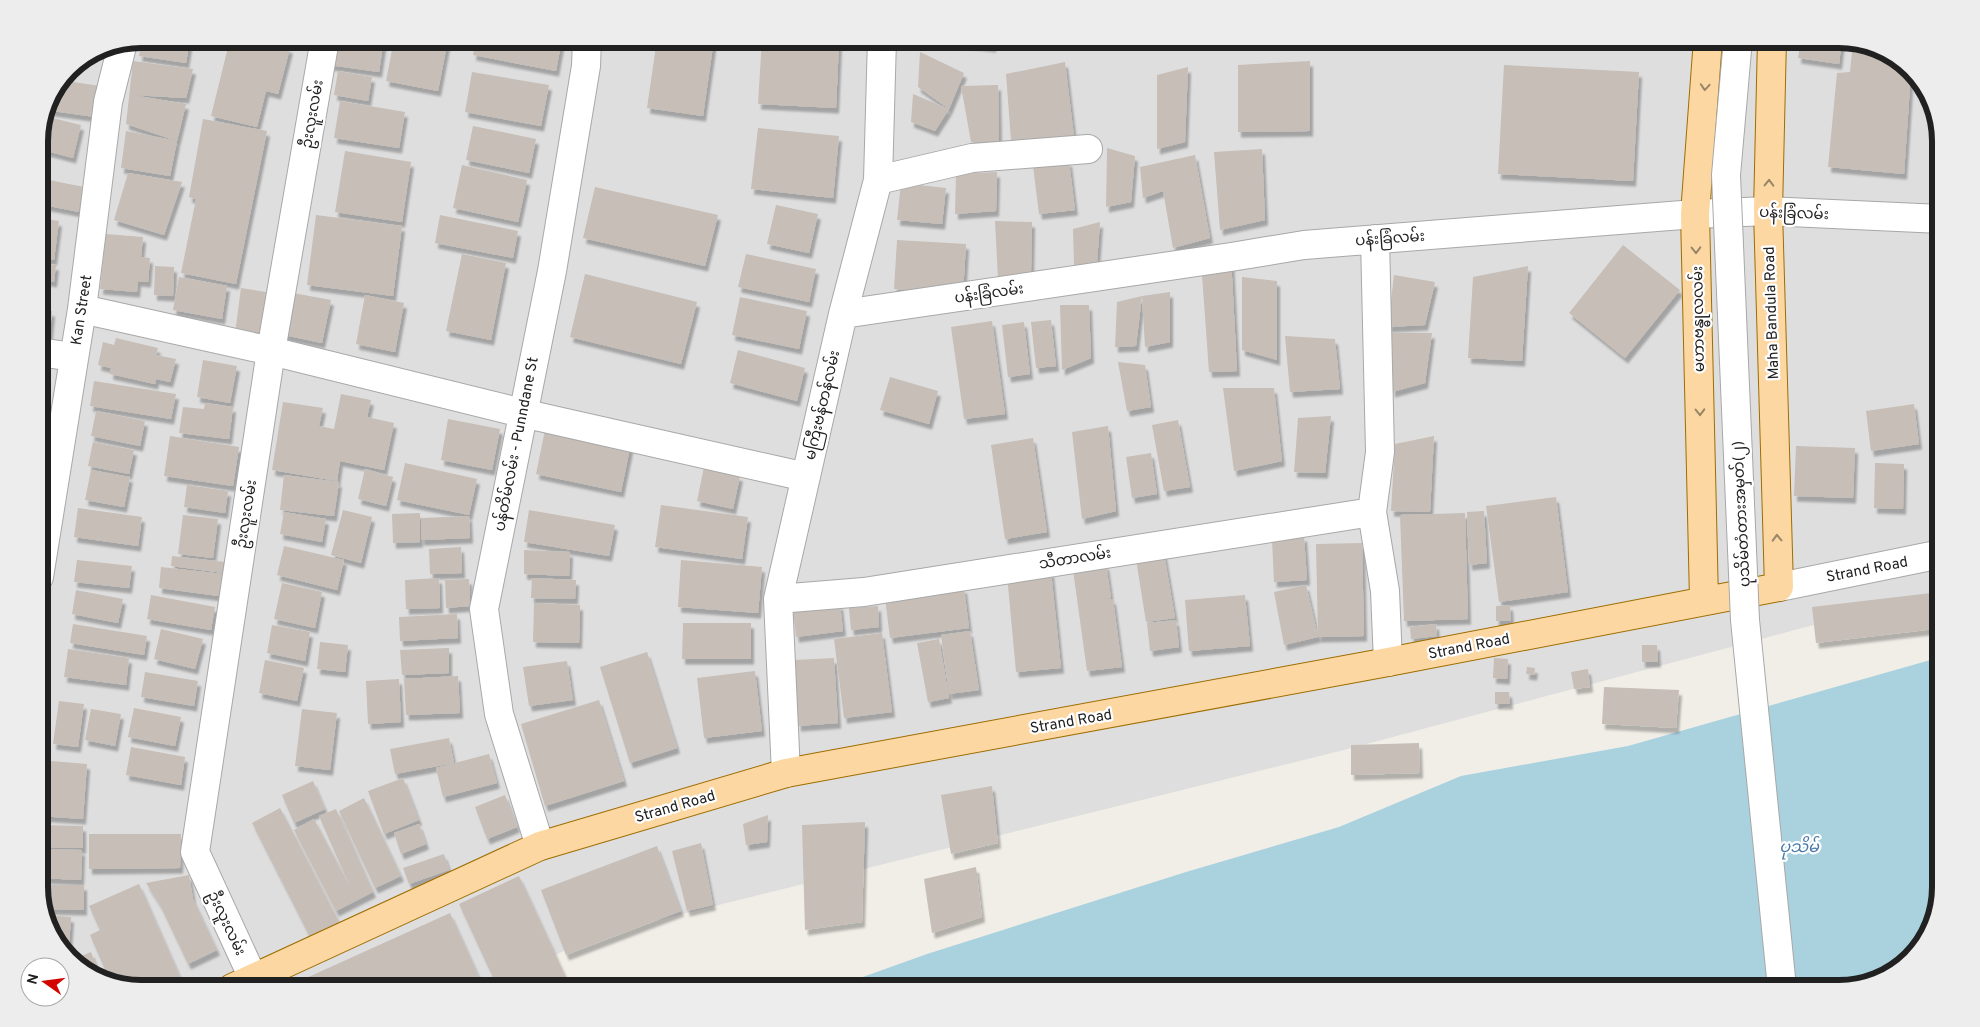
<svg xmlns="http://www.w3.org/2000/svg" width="1980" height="1027" font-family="Overpass,'Noto Sans Myanmar',sans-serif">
	<defs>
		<filter id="shadow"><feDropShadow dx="3" dy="5.5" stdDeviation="1" flood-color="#0004"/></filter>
	</defs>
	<rect width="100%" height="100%" fill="#f1eee8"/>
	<!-- residential -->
	<path fill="#dfdede" d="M141,39H1839L1885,49L1924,84L1941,134V591L1344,750L590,937L494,988H141L95,978L56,943L39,893V134L49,96L69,68L102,46Z"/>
	<!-- water -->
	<path fill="#a9d1de" d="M1941,657V886L1931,932L1896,971L1840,988H832L927,954L1186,872L1339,827L1461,776L1628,746Z"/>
	<!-- building -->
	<path fill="#c6beb7" filter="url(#shadow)" d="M142,39H190L186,63L139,56Z
		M230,39H252L290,48L278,94L266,91L257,127L211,116Z
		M332,39H384L379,72L329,65Z
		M394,39H448L438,91L386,81Z
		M476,39H562L556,71L473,55Z
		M657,39H714L703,116L647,108Z
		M762,39L839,42L836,108L758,104Z
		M937,39H994L993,47L937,40Z
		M1376,39H1416V40L1376,41Z
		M1801,39H1842L1839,64L1798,58Z
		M1853,42L1885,49L1911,72L1904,174L1828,167L1837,73L1850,72Z
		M920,52L964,73L949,109L918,87Z
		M133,61L193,69L186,98L132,95L186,104L177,141L126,124Z
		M1310,61V131L1238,132V65Z
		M1065,62L1074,137L1011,140L1006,74Z
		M1504,65L1639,72L1633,181L1498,174Z
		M1188,67L1185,142L1157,149V75Z
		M338,71L372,77L368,101L334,95Z
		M472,72L549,85L541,126L465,112Z
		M60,80L100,86L95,117L45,110L49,96Z
		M998,85L999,143L971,142L961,86Z
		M913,94L949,109L935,131L911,122Z
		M340,101L405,112L399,148L334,138Z
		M44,116L81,125L73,158L39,149V134Z
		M203,119L267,131L236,284L181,273L196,199L189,197Z
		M473,126L536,139L529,173L466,160Z
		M758,128L839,136L833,198L751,189Z
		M126,131L177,141L170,176L121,168Z
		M1107,148L1135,156L1131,202L1106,207Z
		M1262,149L1265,220L1220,230L1214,152Z
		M345,151L411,162L402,222L335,212Z
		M1195,155L1210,238L1173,248L1163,191L1143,198L1140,167Z
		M1069,161L1075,210L1039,214L1033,166Z
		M462,165L527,180L518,222L453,208Z
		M997,172L996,211L955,214L956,174Z
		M128,173L182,182L164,235L114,220Z
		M39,178L84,187L79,212L39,204Z
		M901,183L946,188L942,224L897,220Z
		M595,187L718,215L705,266L583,238Z
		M776,205L818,214L809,253L767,244Z
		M316,215L402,226L393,296L307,285Z
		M440,215L518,231L513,258L435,243Z
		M39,218L59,221L54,260L39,258Z
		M995,221L1032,222L1031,272L998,279Z
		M1100,222L1097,262L1074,265L1073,229Z
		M106,234L143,237L141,257L150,258L148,282L138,281L137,292L100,289Z
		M897,240L966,244L963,293L894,289Z
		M1623,245L1680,290L1625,358L1569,313Z
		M462,254L506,263L491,340L446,331Z
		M746,254L816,269L809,302L738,287Z
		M1231,257L1237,371L1209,372L1202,275Z
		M39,263L56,265L54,282L39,279Z
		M155,266L174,267L173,296L154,295Z
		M1528,266L1522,361L1468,358L1473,277Z
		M585,274L697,302L681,364L570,337Z
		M1394,275L1435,282L1425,325L1388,327Z
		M179,277L227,286L222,319L173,310Z
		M1242,277L1277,281V360L1242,350Z
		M241,288L266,292L260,337L235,333Z
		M288,292L331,300L322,343L279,334Z
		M1170,292V342L1145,347L1142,296Z
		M365,295L404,303L395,352L356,344Z
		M1142,296L1136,346L1115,347L1117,302Z
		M740,297L807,311L799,349L732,335Z
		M1060,305H1089L1091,358L1062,370Z
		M39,310L52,311L49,342L39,341Z
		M1051,320L1056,366L1036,368L1031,322Z
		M992,321L1005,414L964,419L951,327Z
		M1024,322L1030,374L1008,377L1002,325Z
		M1389,333H1432L1425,383L1392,392Z
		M1285,336L1335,339L1340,389L1290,392Z
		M116,338L158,348L156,355L176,359L170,382L156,379L155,384L110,374L111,368L98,365L103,342L114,345Z
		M738,350L805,368L797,401L730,383Z
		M203,360L237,366L230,403L197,397Z
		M1118,362L1145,365L1151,407L1127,411Z
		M890,377L938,391L929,424L880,410Z
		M94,381L176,394L171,419L90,406Z
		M1223,388H1274L1282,461L1234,471Z
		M341,394L371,400L367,417L394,423L384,470L340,461L337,481L272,470L283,402L323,408L319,426L334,429Z
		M205,403L233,407L229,439L179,433L183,407L204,409Z
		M1914,404L1919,444L1871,451L1866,411Z
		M96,411L145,421L140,446L91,436Z
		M1331,416L1325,473L1294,472L1298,418Z
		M448,419L500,429L492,470L441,460Z
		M1178,420L1190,487L1164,491L1152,425Z
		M546,425L631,443L621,492L536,474Z
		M1108,426L1116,511L1082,519L1072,432Z
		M170,436L239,447L233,486L164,476Z
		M1434,436L1430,512L1391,511L1395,444Z
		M1033,438L1047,532L1005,539L991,445Z
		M93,442L134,450L129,474L88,466Z
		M1796,446L1855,448L1853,498L1794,496Z
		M1151,453L1157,494L1132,498L1126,457Z
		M405,463L477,479L469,515L397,500Z
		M1875,463L1904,464L1903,509L1874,508Z
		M704,467L740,476L733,509L697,501Z
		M365,469L393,477L386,506L358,499Z
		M91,470L130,477L124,507L85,500Z
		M284,475L339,482L334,516L280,510Z
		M187,485L228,491L225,513L184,507Z
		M1556,497L1568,592L1499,602L1486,506Z
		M661,505L748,517L742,559L655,547Z
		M78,508L142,517L138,546L74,537Z
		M343,510L372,517L361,563L331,555Z
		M529,510L615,525L609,556L524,542Z
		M1484,511L1487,563L1469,565L1467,512Z
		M284,512L326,519L322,542L280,534Z
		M420,513V542L393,543L392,514Z
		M1465,513L1468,619L1404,621L1400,515Z
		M183,515L218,519L213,558L178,554Z
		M469,516L470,538L421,540V518Z
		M1304,536L1307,580L1274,582L1272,539Z
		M1362,543L1364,636L1318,637L1316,544Z
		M284,546L344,560L337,590L277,575Z
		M461,547L462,573L430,574L429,549Z
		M1163,548L1175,618L1146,622L1135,553Z
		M524,550L570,552L569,576L524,574Z
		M172,556L225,562L224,573L171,566Z
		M77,560L132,566L129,588L74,582Z
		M681,560L762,567L758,613L678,607Z
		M1106,564L1111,598L1096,600L1113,599L1122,667L1087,671L1073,570Z
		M161,567L223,574L219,596L159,588Z
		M1051,571L1061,668L1016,672L1007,575Z
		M439,578L440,608L406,609L405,580Z
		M532,578L576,580L575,599L531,598Z
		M469,579L470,606L446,608L445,580Z
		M282,583L322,592L315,628L274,619Z
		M1306,585L1318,637L1284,645L1274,592Z
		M964,588L969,628L890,638L885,598Z
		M76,590L123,599L118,623L72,614Z
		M1931,593L1935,629L1816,643L1812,607Z
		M151,595L215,607L211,630L147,619Z
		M1245,595L1250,646L1189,651L1185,600Z
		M534,603L580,605L579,643L533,642Z
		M840,604L843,631L796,637L793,610Z
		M1510,605L1511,621H1496V606Z
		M878,606L879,627L851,630L849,608Z
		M457,614L458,638L400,641L399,617Z
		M1176,620L1179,647L1150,651L1147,623Z
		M683,623H751V659H682Z
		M73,624L147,636L144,655L70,643Z
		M1436,624L1437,636L1411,639L1410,627Z
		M272,625L310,632L305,661L267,653Z
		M161,629L203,639L195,669L154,659Z
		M970,631L979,690L949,694L941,635Z
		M882,633L892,712L844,718L834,639Z
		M939,639L949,698L928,702L917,643Z
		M320,642L348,645L345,672L317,669Z
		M1642,645H1657L1658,662H1642Z
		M449,648V673L402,675L400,650Z
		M68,649L129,658L126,685L64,677Z
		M647,652L677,748L630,763L600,667Z
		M834,658L838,723L798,726L795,660Z
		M1494,658L1508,659L1507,679L1493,678Z
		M265,660L304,668L297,701L259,693Z
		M567,661L573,700L529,706L523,667Z
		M1527,667L1535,668L1534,675L1526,674Z
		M1588,669L1590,687L1574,689L1571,672Z
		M755,671L762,731L704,738L697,678Z
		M145,672L198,681L194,706L141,697Z
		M458,676L460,713L406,715L404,679Z
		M399,679L401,722L368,724L366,681Z
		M1604,687L1679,690L1676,728L1602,724Z
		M1495,692H1509L1510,704H1495Z
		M599,700L624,781L545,806L521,724Z
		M59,701L84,704L78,747L53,744Z
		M134,708L181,717L175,746L128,737Z
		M91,709L121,714L115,746L85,740Z
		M302,709L337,713L330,770L295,766Z
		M449,738L454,763L395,774L390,749Z
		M1419,743L1420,773L1351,775V745Z
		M131,747L185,757L181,785L126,775Z
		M489,754L497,783L443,797L436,768Z
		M39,760L87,764L83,819L39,816Z
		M403,778L419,820L384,834L368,791Z
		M313,781L325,809L294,823L282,795Z
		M992,786L998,843L951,854L941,795Z
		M505,795L517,827L487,839L475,807Z
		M364,798L401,876L375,888L339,811Z
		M280,808L339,922L310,937L252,823Z
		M336,809L373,892L336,911L294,830L314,819L352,891L319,816Z
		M768,815L767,842L746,845L743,824Z
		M865,822L862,922L805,930L802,825Z
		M419,824L426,844L401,854L394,833Z
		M39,825L83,826V848L39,847Z
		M89,834H181L180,868L89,869Z
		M701,843L713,905L687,911L672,851Z
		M657,846L681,911L566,955L541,890Z
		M39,849L82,850L81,880L39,878Z
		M444,854L449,870L409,884L403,868Z
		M976,867L982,917L932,933L924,879Z
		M189,875L193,899L217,950L188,964L160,905L146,883Z
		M519,876L571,988H498L459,904Z
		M139,884L180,977L185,988H141L110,981L90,935L100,930L89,906Z
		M39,885H84V910L44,909L39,893Z
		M450,913L484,988H284Z
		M46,915L71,917L69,945H58L56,943Z
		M91,952L101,979L95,978L74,959Z"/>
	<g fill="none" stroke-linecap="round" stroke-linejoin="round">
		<!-- minor casing -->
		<g stroke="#a8a8a8" stroke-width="30">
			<path id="minor" d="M878,180L972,158L1088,149
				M1375,239L1380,452L1372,512L1385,591L1388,662
				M82,309L271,351L522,413L806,477
				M843,314L1231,257L1304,245L1695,214L1768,211L1941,219
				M39,352L73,357
				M39,577L82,309L108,102L123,42
				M1779,587L1941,554
				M778,599L864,592L1372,512
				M786,773L778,599L843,314L878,180L882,39
				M540,846L499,714L484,609L552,271L586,66L587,39
				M253,978L195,852L271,351L325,39"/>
		</g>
		<!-- major casing -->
		<g stroke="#9e6d00" stroke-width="30">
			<path id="major" d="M1704,600L1695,214L1708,39
				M232,988L540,846L786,773L1388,662L1779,587L1768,211L1772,39"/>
		</g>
		<!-- minor -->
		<use href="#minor" stroke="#fff" stroke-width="28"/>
		<!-- major -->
		<use href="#major" stroke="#fcd7a2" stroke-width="28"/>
		<!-- minor-bridge casing -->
		<g stroke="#a8a8a8" stroke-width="30" stroke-linecap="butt">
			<path id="minor-bridge" d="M1738,39L1726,175L1745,620L1782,988"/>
		</g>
		<!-- minor-bridge -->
		<use href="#minor-bridge" stroke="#fff" stroke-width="28"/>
	</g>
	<!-- one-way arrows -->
	<defs><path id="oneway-chevron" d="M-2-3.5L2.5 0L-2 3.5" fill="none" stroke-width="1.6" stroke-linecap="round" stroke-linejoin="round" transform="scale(1.25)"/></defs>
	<g stroke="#998568">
		<use href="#oneway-chevron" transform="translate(1705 87) rotate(94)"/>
		<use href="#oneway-chevron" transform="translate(1769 183) rotate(-89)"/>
		<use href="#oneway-chevron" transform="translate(1696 250) rotate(89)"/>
		<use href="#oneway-chevron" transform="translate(1700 412) rotate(89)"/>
		<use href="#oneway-chevron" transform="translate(1777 538) rotate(-92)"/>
	</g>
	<g text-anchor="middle" stroke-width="4.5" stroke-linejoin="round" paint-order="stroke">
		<!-- street labels -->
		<g font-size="15" fill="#212121" stroke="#fff">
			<text transform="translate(312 114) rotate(-80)" y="5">ဦးလူးလမ်း</text>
			<text transform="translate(1794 213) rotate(2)" y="5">ပန်းခြံလမ်း</text>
			<text transform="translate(1390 238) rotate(-4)" y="5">ပန်းခြံလမ်း</text>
			<text transform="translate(989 293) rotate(-8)" y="5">ပန်းခြံလမ်း</text>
			<text transform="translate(81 310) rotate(-81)" y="5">Kan Street</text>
			<text transform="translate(1771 313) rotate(-92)" y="5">Maha Bandula Road</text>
			<text transform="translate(1698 319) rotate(-91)" y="5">မဟာဗန္ဓုလလမ်း</text>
			<text transform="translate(822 405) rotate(-77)" y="5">မကြီးဗန်တန်လမ်း</text>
			<text transform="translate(516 444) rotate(-79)" y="5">ပန်တိမ်လမ်း - Punndane St</text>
			<text transform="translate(246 514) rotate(-81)" y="5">ဦးလူးလမ်း</text>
			<text transform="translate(1741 514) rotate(-93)" y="5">ပုသိမ်တံတားအမှတ်(၂)</text>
			<text transform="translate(1075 558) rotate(-9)" y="5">သီတာလမ်း</text>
			<text transform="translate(1867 569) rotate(-11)" y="5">Strand Road</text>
			<text transform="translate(1469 646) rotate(-11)" y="5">Strand Road</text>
			<text transform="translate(1071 721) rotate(-10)" y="5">Strand Road</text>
			<text transform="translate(675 806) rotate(-16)" y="5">Strand Road</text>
			<text transform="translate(227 923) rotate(65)" y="5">ဦးလူးလမ်း</text>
		</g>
		<!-- water labels -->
		<g font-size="16" font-style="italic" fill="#4978aa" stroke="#fff">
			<text x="1799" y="852">ပုသိမ်</text>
		</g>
	</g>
	<!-- crop -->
	<path d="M0 0H1980V1027H0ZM141 48H1839A93 93 0 0 1 1932 141V887A93 93 0 0 1 1839 980H141A93 93 0 0 1 48 887V141A93 93 0 0 1 141 48Z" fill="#ededed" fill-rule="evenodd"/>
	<path fill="none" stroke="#212121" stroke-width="6" d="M141 48H1839A93 93 0 0 1 1932 141V887A93 93 0 0 1 1839 980H141A93 93 0 0 1 48 887V141A93 93 0 0 1 141 48Z"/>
	<!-- north arrow -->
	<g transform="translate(45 982) rotate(284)"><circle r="24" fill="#ffffff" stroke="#a6a6a6"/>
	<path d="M0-4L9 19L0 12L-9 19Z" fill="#d20500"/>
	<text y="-8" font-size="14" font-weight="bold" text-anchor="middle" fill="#212121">N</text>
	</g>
</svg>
